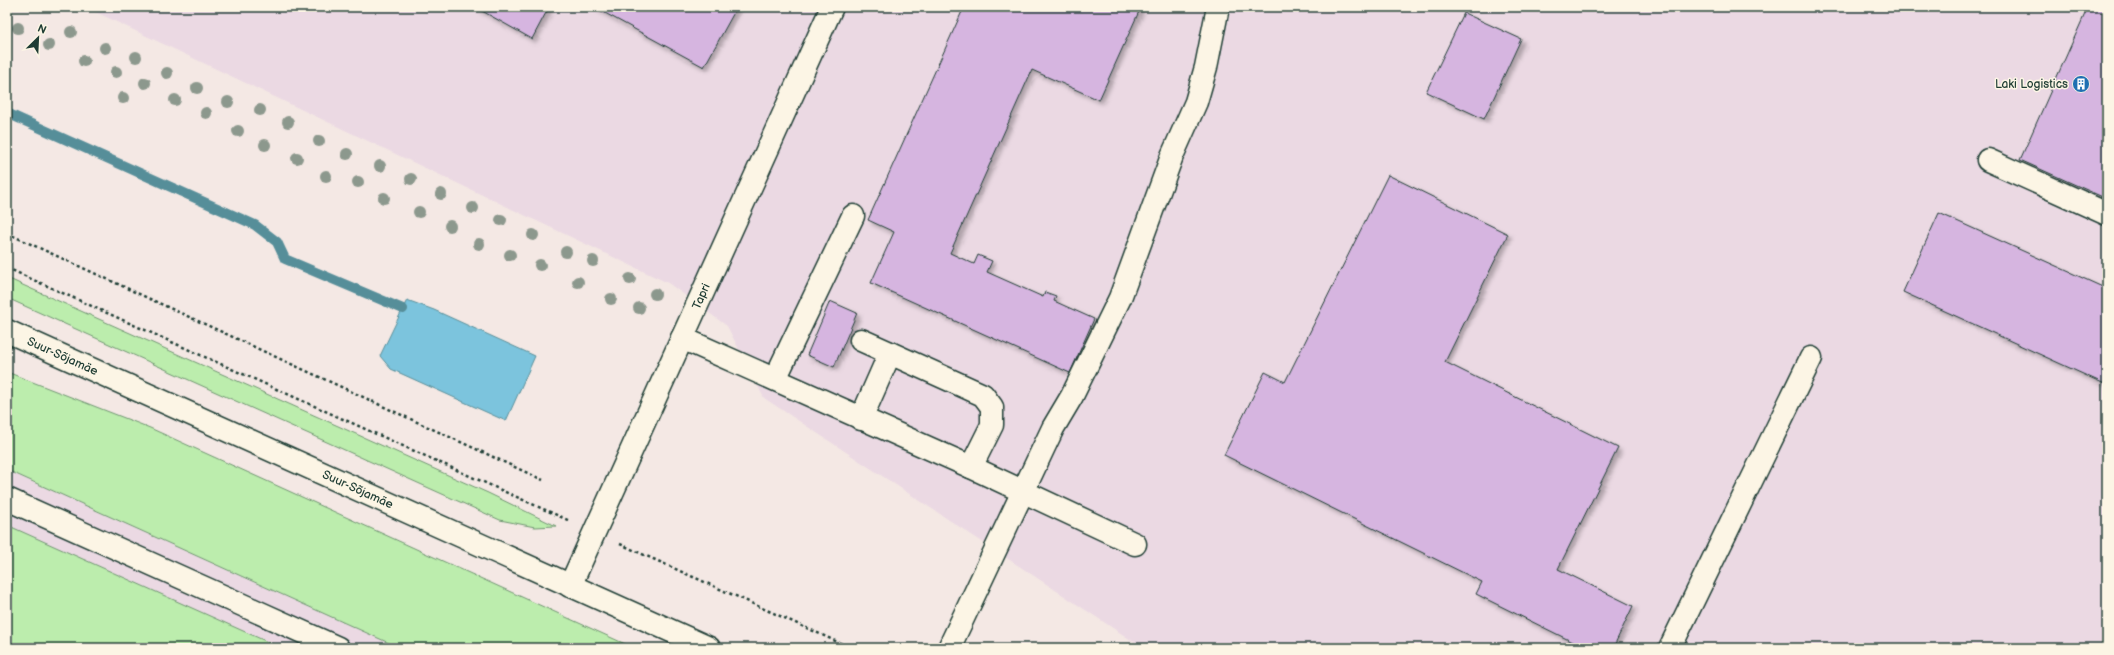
<svg xmlns="http://www.w3.org/2000/svg" width="2114" height="655" font-family="'Balsamiq Sans',sans-serif">
	<defs>
		<filter id="shadow"><feDropShadow dx="3.5" dy="3.5" stdDeviation="2" flood-color="#0004"/></filter>
	</defs>
	<rect width="100%" height="100%" fill="#f4e8e4"/>
	<filter id="ink" filterUnits="userSpaceOnUse"><feTurbulence type="fractalNoise" baseFrequency=".025" numOctaves="2"/><feDisplacementMap in="SourceGraphic" scale="8" xChannelSelector="R" yChannelSelector="G"/><feConvolveMatrix kernelMatrix="1 2 1 2 8 2 1 2 1" color-interpolation-filters="sRGB"/></filter>
	<g filter="url(#ink)">
		<!-- built -->
		<path fill="#ebd9e3" d="M85,7H2107V648H1147L1131,640L764,398L727,326L668,283Z
			M7,470L400,648H7Z"/>
		<!-- green -->
		<path fill="#bcedad" stroke="#6e9570" d="M7,278L488,493L556,526L535,527L500,520L7,298Z
			M7,372L150,428L634,648H400L7,470Z
			M7,525L281,648H7Z"/>
		<!-- water -->
		<path fill="#7cc4dd" stroke="#578e99" d="M407,300L434,310L535,356L506,421L391,369L380,356Z"/>
		<g fill="none" stroke-linecap="round" stroke-linejoin="round">
			<!-- stream -->
			<path stroke="#578e99" stroke-width="10" d="M7,113L255,225L277,242L285,259L403,309"/>
		</g>
		<!-- building -->
		<path fill="#d6b5e0" stroke="#1f3d34" filter="url(#shadow)" d="M475,7H549L532,39Z
			M594,7H737L704,67Z
			M964,7H1141L1099,100L1032,70L950,253L974,264L978,255L992,261L987,272L1043,297L1045,292L1056,296L1054,301L1094,319L1070,373L871,283L894,232L868,220Z
			M2088,7H2107V199L2020,160Z
			M1464,13L1521,39L1484,119L1426,92Z
			M1388,175L1508,234L1445,362L1618,448L1558,569L1633,606L1613,648H1585L1476,594L1482,582L1224,455L1265,372L1285,382Z
			M1939,213L2107,289V385L1903,292Z
			M830,301L857,313L834,367L807,355Z"/>
		<g fill="none" stroke-linecap="round" stroke-linejoin="round">
			<!-- minor casing -->
			<g stroke="#1f3d34" stroke-width="25">
				<g id="minor">
					<path d="M1988,160L2107,214"/>
					<path d="M682,338L971,467L1135,544"/>
					<path d="M861,340L890,353"/>
					<path d="M775,379L853,216"/>
					<path d="M861,419L890,353L983,395L992,407V425L971,467"/>
					<path d="M7,499L338,648"/>
					<path id="s1" d="M570,586L832,7"/>
					<path d="M949,648L1053,428L1072,396L1120,298L1172,156L1196,102L1206,67L1218,7"/>
					<path d="M1670,648L1811,358"/>
				</g>
			</g>
			<!-- major casing -->
			<g stroke="#1f3d34" stroke-width="25">
				<g id="major">
					<path id="s2" d="M7,331L709,648"/>
				</g>
			</g>
			<!-- path -->
			<path stroke="#1f3d34" stroke-width="2.5" stroke-dasharray="3 3" stroke-linecap="butt" d="M7,233L543,480
				M7,268L570,521
				M620,544L851,648"/>
			<!-- minor -->
			<use href="#minor" stroke="#fcf5e5" stroke-width="22"/>
			<!-- major -->
			<use href="#major" stroke="#fcf5e5" stroke-width="22"/>
		</g>
		<!-- trees -->
		<g fill="#8c988d">
			<circle cx="18" cy="28" r="6"/>
			<circle cx="71" cy="32" r="6"/>
			<circle cx="49" cy="45" r="6"/>
			<circle cx="105" cy="48" r="6"/>
			<circle cx="136" cy="57" r="6"/>
			<circle cx="84" cy="61" r="6"/>
			<circle cx="116" cy="72" r="6"/>
			<circle cx="167" cy="73" r="6"/>
			<circle cx="145" cy="83" r="6"/>
			<circle cx="197" cy="88" r="6"/>
			<circle cx="123" cy="98" r="6"/>
			<circle cx="175" cy="100" r="6"/>
			<circle cx="228" cy="102" r="6"/>
			<circle cx="260" cy="110" r="6"/>
			<circle cx="206" cy="113" r="6"/>
			<circle cx="288" cy="122" r="6"/>
			<circle cx="238" cy="131" r="6"/>
			<circle cx="319" cy="141" r="6"/>
			<circle cx="265" cy="145" r="6"/>
			<circle cx="347" cy="154" r="6"/>
			<circle cx="297" cy="158" r="6"/>
			<circle cx="380" cy="166" r="6"/>
			<circle cx="326" cy="176" r="6"/>
			<circle cx="411" cy="179" r="6"/>
			<circle cx="358" cy="182" r="6"/>
			<circle cx="441" cy="194" r="6"/>
			<circle cx="384" cy="198" r="6"/>
			<circle cx="473" cy="208" r="6"/>
			<circle cx="419" cy="212" r="6"/>
			<circle cx="501" cy="220" r="6"/>
			<circle cx="450" cy="226" r="6"/>
			<circle cx="533" cy="235" r="6"/>
			<circle cx="479" cy="244" r="6"/>
			<circle cx="566" cy="252" r="6"/>
			<circle cx="510" cy="255" r="6"/>
			<circle cx="593" cy="261" r="6"/>
			<circle cx="540" cy="265" r="6"/>
			<circle cx="630" cy="279" r="6"/>
			<circle cx="578" cy="282" r="6"/>
			<circle cx="655" cy="294" r="6"/>
			<circle cx="611" cy="299" r="6"/>
			<circle cx="639" cy="308" r="6"/>
		</g>
	</g>
	<!-- icons -->
	<defs>
		<g id="building-disc" transform="scale(0.9)"><circle r="9.5" fill="#1f6fb2" stroke="#fcf5e5"/><path d="M-4-6H4V6H1V3H-1V6H-4ZM-2.5-4.3h1.7v1.8h-1.7ZM.8-4.3h1.7v1.8H.8ZM-2.5-1h1.7V.8h-1.7ZM.8-1h1.7V.8H.8Z" fill="#fff"/></g>
	</defs>
	<g fill-rule="evenodd">
		<use href="#building-disc" x="2081" y="84"/>
	</g>
	<g text-anchor="middle" stroke-width="3" stroke-linejoin="round" paint-order="stroke">
		<!-- poi labels -->
		<g font-size="12" fill="#1f3d34" stroke="#fcf5e5" text-anchor="end">
			<text x="2068" y="88">Laki Logistics</text>
		</g>
		<!-- street labels -->
		<g font-size="12" fill="#1f3d34" stroke="#fcf5e5">
			<text dy="4" stroke="none"><textPath href="#s1" startOffset="318">Tapri</textPath></text>
			<text dy="4" stroke="none"><textPath href="#s2" startOffset="61">Suur-Sõjamäe</textPath></text>
			<text dy="4" stroke="none"><textPath href="#s2" startOffset="385">Suur-Sõjamäe</textPath></text>
		</g>
	</g>
	<!-- margin -->
	<rect width="2114" height="655" fill="none" stroke="#fcf5e5" stroke-width="24"/>
	<rect x="12" y="12" width="2090" height="631" fill="none" stroke="#1f3d34" stroke-width="1.5" filter="url(#ink)"/>
	<!-- north arrow -->
	<g transform="translate(38 38) rotate(24)" stroke="#fcf5e5" stroke-width="3" paint-order="stroke">
	<path d="M0-3L7 15L0 10L-7 15Z" fill="#1f3d34"/>
	<text y="-6" font-size="11" font-weight="bold" text-anchor="middle" fill="#1f3d34">N</text>
	</g>
</svg>
